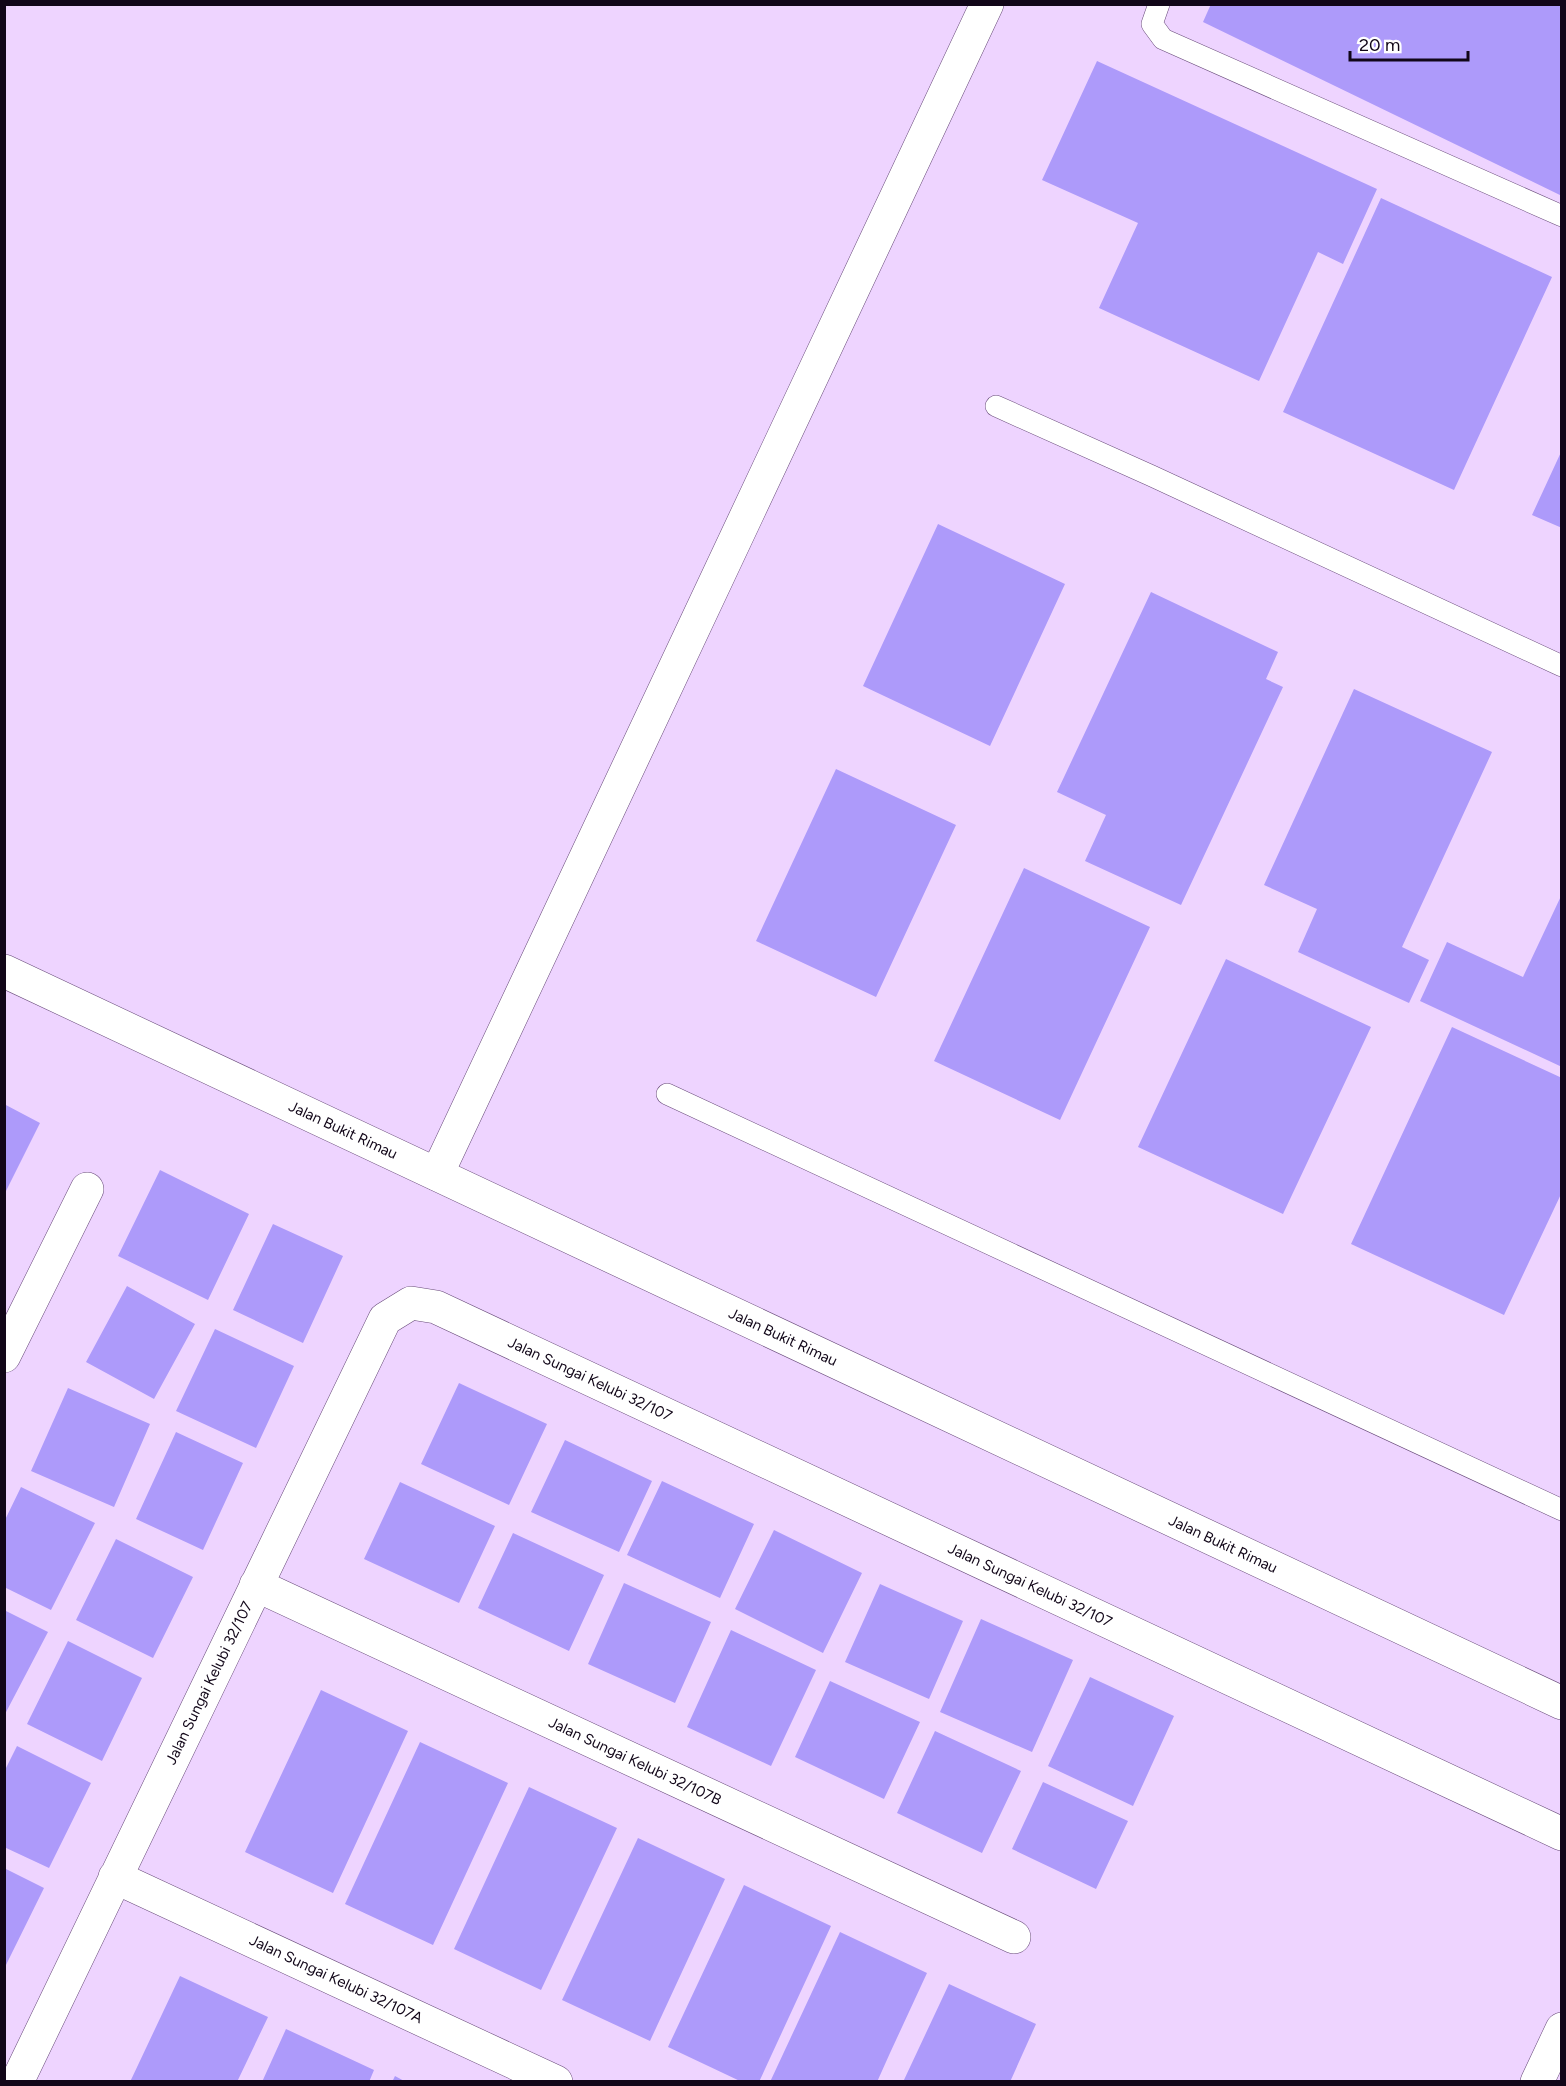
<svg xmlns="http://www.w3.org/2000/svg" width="1566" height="2086" font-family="Figtree,sans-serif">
	<rect width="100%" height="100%" fill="#eed4ff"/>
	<!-- building -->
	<path fill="#ad9afa" d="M1211,4H1556L1562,7V196L1203,22Z
		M1097,61L1377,189L1343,264L1318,252L1259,381L1099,308L1138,223L1042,180Z
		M1381,198L1552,277L1454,490L1283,412Z
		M1562,450V528L1532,515Z
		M938,524L1065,584L990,746L863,686Z
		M1151,592L1278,652L1266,679L1283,687L1181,905L1085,861L1106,815L1057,792Z
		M1354,689L1492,752L1402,947L1429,960L1409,1003L1298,952L1317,909L1264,885Z
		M836,769L956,825L876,997L756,941Z
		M1024,868L1150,927L1060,1120L934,1061Z
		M1562,894V1067L1420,1001L1447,942L1523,977Z
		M1226,959L1371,1027L1283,1214L1138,1147Z
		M1452,1027L1562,1078V1192L1504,1315L1351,1244Z
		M4,1104L40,1123L6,1191L4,1190Z
		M160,1170L249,1214L208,1300L118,1256Z
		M273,1224L343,1256L303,1343L233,1310Z
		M127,1286L195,1324L154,1399L86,1362Z
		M215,1329L294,1366L256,1448L176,1411Z
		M459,1383L547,1424L509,1505L421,1464Z
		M68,1388L150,1424L114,1507L31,1471Z
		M176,1432L243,1463L203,1550L136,1519Z
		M565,1440L652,1481L619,1552L531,1512Z
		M662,1481L754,1524L720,1598L627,1555Z
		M400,1482L495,1526L459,1603L364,1559Z
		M21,1487L95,1523L51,1610L4,1587V1522Z
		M774,1530L862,1573L823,1653L735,1609Z
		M513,1533L604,1575L569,1651L478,1608Z
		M116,1539L193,1577L153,1658L76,1620Z
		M624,1583L711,1622L675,1703L588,1664Z
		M880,1584L963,1621L929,1699L845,1662Z
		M4,1610L48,1632L4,1716Z
		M981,1619L1073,1660L1032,1752L940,1712Z
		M731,1630L816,1670L771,1766L687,1727Z
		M68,1641L142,1678L102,1761L27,1724Z
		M1090,1677L1174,1716L1133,1806L1048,1766Z
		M830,1681L920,1722L884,1799L795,1757Z
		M321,1690L408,1731L333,1893L245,1852Z
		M935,1731L1021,1771L982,1853L897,1813Z
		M420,1742L508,1783L433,1945L345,1904Z
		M17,1746L91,1783L49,1868L4,1847V1772Z
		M1043,1782L1128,1821L1096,1889L1012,1849Z
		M529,1787L617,1828L541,1990L454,1949Z
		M638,1838L725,1879L650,2041L562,2000Z
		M4,1868L44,1888L4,1969Z
		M744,1885L831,1926L759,2082H742L668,2047Z
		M840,1932L927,1973L890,2053L877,2082H770Z
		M180,1976L268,2017L237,2082H130Z
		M949,1984L1036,2024L1010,2082H903Z
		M286,2029L374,2070L369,2082H262Z
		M395,2076L406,2082H392Z"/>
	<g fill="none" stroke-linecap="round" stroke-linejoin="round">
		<!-- lane casing -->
		<g stroke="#684b7a" stroke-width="22">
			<path id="lane" d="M1159,4L1152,24L1163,39L1562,216
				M996,406L1152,476L1562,666
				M667,1094L1562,1510"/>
		</g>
		<!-- street casing -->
		<g stroke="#684b7a" stroke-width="34">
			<path id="street" d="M437,1174L987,4
				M4,1356L87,1189
				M256,1585L1014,1937
				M115,1877L556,2082
				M17,2082L385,1319L411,1303L436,1307L1562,1834"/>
		</g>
		<!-- secondary casing -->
		<g stroke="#684b7a" stroke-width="34">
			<path id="secondary" d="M4,971L1562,1703
				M1537,2082L1562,2029"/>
		</g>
		<!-- lane -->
		<use href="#lane" stroke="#fff" stroke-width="21"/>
		<!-- street -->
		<use href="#street" stroke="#fff" stroke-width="33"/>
		<!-- secondary -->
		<use href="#secondary" stroke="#fff" stroke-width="33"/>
	</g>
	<g text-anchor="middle" stroke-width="5" stroke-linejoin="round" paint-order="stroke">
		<!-- street labels -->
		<g font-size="15" fill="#110618" stroke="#fff">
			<text transform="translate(343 1130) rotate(25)" y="5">Jalan Bukit Rimau</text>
			<text transform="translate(783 1337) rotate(25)" y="5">Jalan Bukit Rimau</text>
			<text transform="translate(590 1379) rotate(25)" y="5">Jalan Sungai Kelubi 32/107</text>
			<text transform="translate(1223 1544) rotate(25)" y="5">Jalan Bukit Rimau</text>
			<text transform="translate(1030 1585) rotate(25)" y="5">Jalan Sungai Kelubi 32/107</text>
			<text transform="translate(209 1683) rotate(-64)" y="5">Jalan Sungai Kelubi 32/107</text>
			<text transform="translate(635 1761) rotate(25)" y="5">Jalan Sungai Kelubi 32/107B</text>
			<text transform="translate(336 1979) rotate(25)" y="5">Jalan Sungai Kelubi 32/107A</text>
		</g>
	</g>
	<!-- border -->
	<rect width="1566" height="2086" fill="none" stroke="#110618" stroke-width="12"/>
	<!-- scale -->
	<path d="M1350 51v9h118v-9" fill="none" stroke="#110618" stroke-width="3"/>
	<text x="1359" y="51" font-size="18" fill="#110618" stroke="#ffffff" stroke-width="4.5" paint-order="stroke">20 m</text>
</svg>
